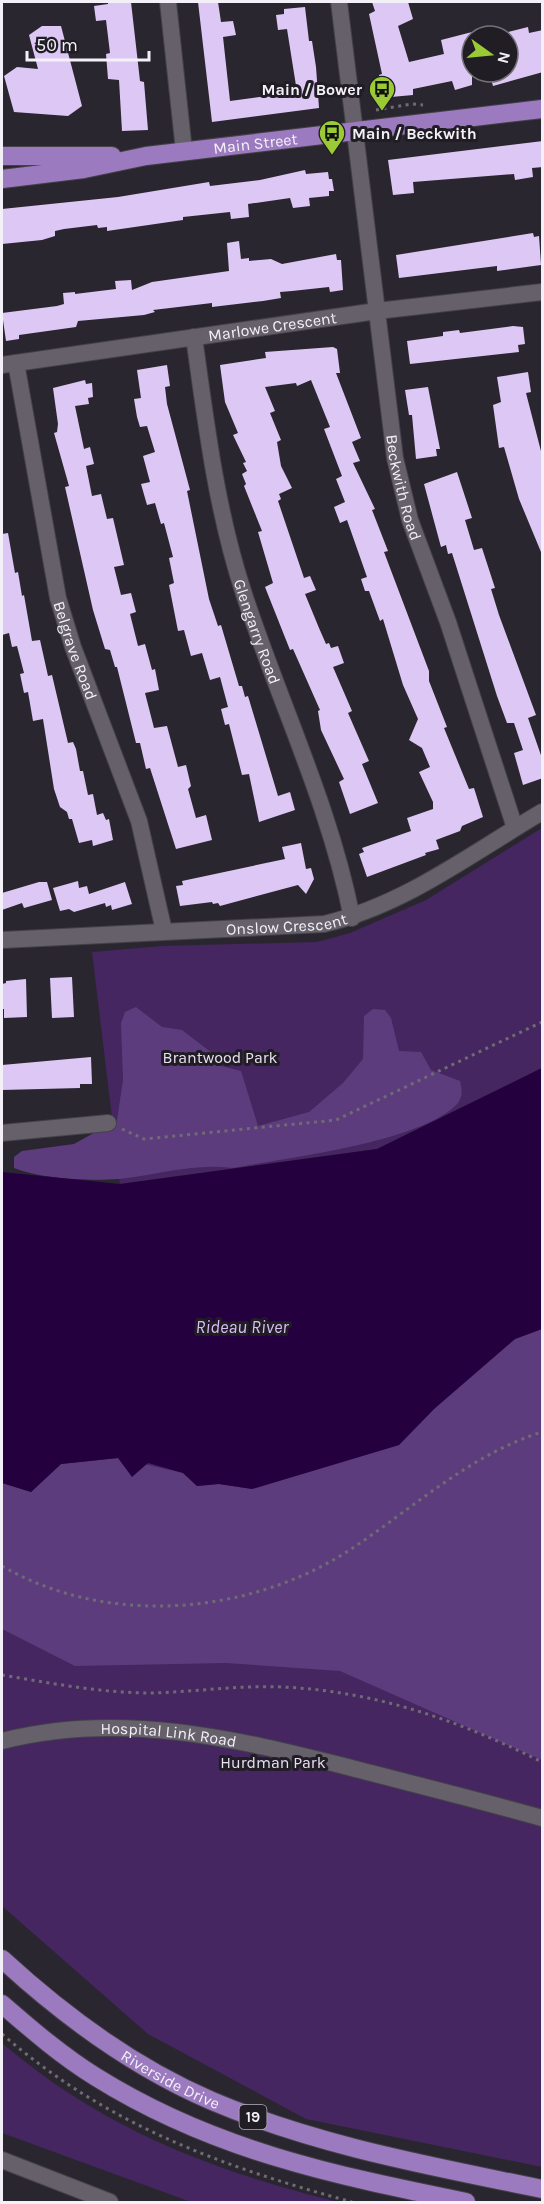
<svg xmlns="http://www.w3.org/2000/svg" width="544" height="2204" font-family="Karla,sans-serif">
	<rect width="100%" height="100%" fill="#2a262f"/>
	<!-- green -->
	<path fill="#452660" d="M542,828V1068L377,1149L120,1184L92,952L162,946L317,942L350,933L426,900Z
		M542,1329V2167L306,2119L148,2034L2,1906V1483L31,1492L118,1458Z
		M2,2043C103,2129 210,2170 338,2202H191L2,2133Z"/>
	<!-- forest -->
	<path fill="#5d3c7d" d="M136,1007L162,1027L182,1030L216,1056L221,1066L241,1071L258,1126L309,1112L343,1083L363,1059L364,1016L373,1009L385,1010L391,1018L399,1051L421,1052L431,1070L460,1081C462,1089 463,1096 458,1103C423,1142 286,1158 232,1168C194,1163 157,1175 119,1179C88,1181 42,1179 14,1168V1157L22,1151L74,1144L117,1120L123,1080L121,1023L125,1012Z
		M542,1329V1760L340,1671L226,1663L75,1666L2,1629V1483L31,1492L61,1464L118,1458L183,1473L197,1486L219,1484L252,1489L399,1445L434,1409L515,1339Z"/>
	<!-- water -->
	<path fill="#25003e" d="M542,1068V1329L515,1339L434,1409L399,1445L252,1489L219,1484L197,1486L183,1473L148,1463L132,1477L118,1458L61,1464L31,1492L2,1483V1172L120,1184L377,1149Z"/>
	<!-- building -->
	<path fill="#ddc8f5" d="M108,2H131L140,81L144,82L148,130L122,131L119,80L108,79L106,54L110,53L106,20L96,21L94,6L108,4Z
		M198,2H218L221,22L233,21L236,35L223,37L230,101L297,92L287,29L278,30L276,15L284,14V9L305,7L309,41H312L316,67L319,108L212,122Z
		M372,2H408L413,19L398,26L409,62L444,54L441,40L472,32V85L455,90L452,81L413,89V95L391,97L390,94L377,95L375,81L380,80L379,75L382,74L369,14L375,11Z
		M42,26H61L82,106L68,116L14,112L4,76L17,67L38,69L29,35Z
		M528,27L529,33L543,30V72L493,86L489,72H508V32Z
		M543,141V167L532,168L533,177L515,180L514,174L413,182L414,193L393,195L388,160Z
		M305,170L306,174L328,172L329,179H332L334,191H329V196L309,198L310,206L293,208L290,198L248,204L249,217L231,219L230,212L183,217V220L107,231V227L98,228L97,225L64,229L55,231V236L42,240L2,244V209L118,197L209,182L210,186L260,180Z
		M533,233L534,237L539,236L541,265L497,271V266L399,278L396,255Z
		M239,241L241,259L249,258V261L271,259L282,264L336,254L337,260H341L343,290L330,292L329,287L292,291L280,292L281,298L263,301L212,307V303L153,310L155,312L144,315L78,321L76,327L19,335V339L6,341L2,313L57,306L64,304L63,293L75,292V294L116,289L115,281L131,280L132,290L152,282L229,271L227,243Z
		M513,326L523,327L525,344L518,345L519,352L410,364L407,341L443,336V332L459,330L460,333Z
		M333,347L337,349L340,373H336L361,438L352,442L360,461L353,463L375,509L372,510L388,551L384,552L429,671V681L447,727L444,728L469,789L474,788L483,817L462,826L460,831L436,840L439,849L425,853L426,855L367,877L359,854L364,852L362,848L411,831L407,818L433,809V802L419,772L430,767L422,748L409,740L418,719L403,685L383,619L380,621L369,591H365L361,579L367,577L347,520L340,523L334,507L345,502L336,479L342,476L324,429L330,427L311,380L297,386L296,383L265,387L275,411L270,413L281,440L277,442L281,466L292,488L279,494L281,499L278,501L304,578L310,576L316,590L305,594L319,628L326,644L329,643L331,648L338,646L344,663L333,667L352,711L348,713L369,761L362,764L378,803L350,814L339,782L344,779L321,730L318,711L320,710L293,649L290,650L265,587L273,583L258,532L262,531L244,486L246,484L242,474L247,471L243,463L246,462L233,435L238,433L225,402L220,365L266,358L265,352Z
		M167,365L170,386L165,387L167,404L190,490L187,491L209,599L218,626L221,625L239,686H242L245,697L248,696L278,796L290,792L295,810L259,822L249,774L242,775L229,724L225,725L221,709L228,707L220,677L210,680L202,653L191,656L184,630L178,631L169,585L174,583L169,558L173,557L164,523L161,524L155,503L147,505L141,484L150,482L143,456L155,452L147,426L140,427L137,417L134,399L141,398L137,370Z
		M528,372L531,392L526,393L543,459L541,552L519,499L504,447L499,448L493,405L501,402L497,377Z
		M85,380L86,384L92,383L93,397L88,398L89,404L75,406L84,449L90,447L94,464L86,466L92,496L101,494L107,519L113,518L124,565L114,567L121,595L131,593L136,612L130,614L138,646L145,644L152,670L155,669L159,690L145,693L154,728L167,726L178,767L186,765L191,786L188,789L196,818L206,815L212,840L176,849L150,768L146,769L140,743H136L117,667H115L110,650L105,649L93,610L65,487L69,486L54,433L57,432L58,424L53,388Z
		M428,387L440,449H436L437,456L416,459L412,415H409L405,390Z
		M457,472L472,518L465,520L474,550L482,548L495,588L491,589L499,615L536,715L528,718L543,761V778L523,785L514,753L523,750L514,723H507L497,696L452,553L448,554L446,545L441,547L424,484Z
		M8,533L15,573L18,572L22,596L24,595L32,641L40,640L48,676L52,675L68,743L73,742L76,749L80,771H83L88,795L93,794L97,815L103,813L106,820L109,819L113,840L93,846L92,840L79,843L72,819H69L67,812L60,807L54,789L43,719L33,721L28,692L24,693L20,674L24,673L17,646L12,647L9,633L2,635V534Z
		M301,843L306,869L311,868L314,879L306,894L298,885L220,906L218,903L213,904L212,902L180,906L176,886L183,885L182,881L285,859L282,847Z
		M78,881L79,888L87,886L89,894L125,882L132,904L112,910L111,905L106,907L105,903L74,912L69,909L60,911L53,888Z
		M39,882H47L52,900L24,908L22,903L2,910V893Z
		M72,977L74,1017L52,1018L50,978Z
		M26,979L27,1017L4,1018V1009H2V984L6,983V981Z
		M91,1057L92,1084H80V1088L2,1090V1065Z"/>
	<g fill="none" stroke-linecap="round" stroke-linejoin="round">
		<!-- minor casing -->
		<g stroke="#444148" stroke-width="18">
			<g id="minor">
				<path d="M168,2L184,151"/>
				<path id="s1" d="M339,2L395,458L410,520L448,622L515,828"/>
				<path id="s2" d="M194,337C206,423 216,508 243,591C278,699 330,805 352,918"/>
				<path id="s3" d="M16,363L58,598L73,647L139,821L164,931"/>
				<path id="s4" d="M2,365L377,311L542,292"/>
				<path id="s5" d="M2,940L324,924C405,905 472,853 542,812"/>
				<path d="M2,1133L108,1123"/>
				<path id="s6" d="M2,1741C119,1711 234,1738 348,1767C413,1784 478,1800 542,1818"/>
				<path d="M2,2160L110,2202"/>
			</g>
		</g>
		<!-- major casing -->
		<g stroke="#444148" stroke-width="20">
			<g id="major">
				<path d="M2,156H112"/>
				<path id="s7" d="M2,179L84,169L146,156L542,109"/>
				<path id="s8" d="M2,1959C64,2016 135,2068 212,2101C318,2146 431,2166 542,2189"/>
				<path d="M2,2004C32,2030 62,2056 96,2077C213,2150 333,2175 466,2202"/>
			</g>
		</g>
		<!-- path -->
		<path stroke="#6f6b73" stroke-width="3" stroke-dasharray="3 4.5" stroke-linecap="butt" d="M376,110L412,104L423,105
			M122,1129L144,1139L336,1120L542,1022
			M2,1566C105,1626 244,1616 345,1553C409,1512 468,1455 542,1432
			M2,1675C50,1683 101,1693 151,1693C195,1692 238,1685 282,1687C376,1691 460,1721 542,1762
			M2,2034C107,2125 220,2166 352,2202"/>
		<!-- minor -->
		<use href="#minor" stroke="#65606a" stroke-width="16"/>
		<!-- major -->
		<use href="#major" stroke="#9c7abf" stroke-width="18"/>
	</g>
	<!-- icons -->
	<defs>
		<g id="bus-pin" transform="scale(1.35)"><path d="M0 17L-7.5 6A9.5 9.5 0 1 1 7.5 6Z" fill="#9acb34" stroke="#211d25"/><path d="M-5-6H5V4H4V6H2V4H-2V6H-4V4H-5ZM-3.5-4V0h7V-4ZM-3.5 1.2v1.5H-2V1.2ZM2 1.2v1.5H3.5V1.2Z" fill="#111"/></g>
	</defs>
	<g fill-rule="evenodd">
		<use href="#bus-pin" x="382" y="89"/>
		<use href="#bus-pin" x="332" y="133"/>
	</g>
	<g text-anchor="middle" stroke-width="6" stroke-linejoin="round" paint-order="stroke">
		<!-- shield labels -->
		<rect fill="#211d25" stroke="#b4b1b8" stroke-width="1.5" x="239.5" y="2105" width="27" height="24" rx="4.5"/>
		<g font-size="15" font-weight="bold" fill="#f3f1f7">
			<text x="253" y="2122">19</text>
		</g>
		<!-- poi labels -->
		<g font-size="16" font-weight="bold" fill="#f3f1f7" stroke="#211d25" text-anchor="end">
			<text x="362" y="95">Main / Bower</text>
			<text x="352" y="139" text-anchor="start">Main / Beckwith</text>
		</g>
		<!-- street labels -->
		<g font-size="16" fill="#f3f1f7" stroke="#211d25">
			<text dy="6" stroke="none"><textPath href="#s7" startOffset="256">Main Street</textPath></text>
			<text dy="6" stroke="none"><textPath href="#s4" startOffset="273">Marlowe Crescent</textPath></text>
			<text dy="6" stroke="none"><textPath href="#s1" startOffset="490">Beckwith Road</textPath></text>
			<text dy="6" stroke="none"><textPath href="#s2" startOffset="302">Glengarry Road</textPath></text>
			<text dy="6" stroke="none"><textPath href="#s3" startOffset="294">Belgrave Road</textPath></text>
			<text dy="6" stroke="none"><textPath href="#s5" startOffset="285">Onslow Crescent</textPath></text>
			<text dy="6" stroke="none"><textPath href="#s6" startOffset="168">Hospital Link Road</textPath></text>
			<text dy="6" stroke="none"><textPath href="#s8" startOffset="208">Riverside Drive</textPath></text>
		</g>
		<!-- park labels -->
		<g font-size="16" fill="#e9e0f3" stroke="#211d25">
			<text x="220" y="1063">Brantwood Park</text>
			<text x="273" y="1768">Hurdman Park</text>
		</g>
		<!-- water labels -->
		<g font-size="18" font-style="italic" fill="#d9bef7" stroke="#211d25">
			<text x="242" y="1333">Rideau River</text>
		</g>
	</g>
	<!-- border -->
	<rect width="544" height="2204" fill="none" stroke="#f3f1f7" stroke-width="6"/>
	<!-- north arrow -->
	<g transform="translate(490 54) rotate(105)"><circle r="28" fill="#211d25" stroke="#757279" stroke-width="1.5"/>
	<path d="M0-4.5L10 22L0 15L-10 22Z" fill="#9acb34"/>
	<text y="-9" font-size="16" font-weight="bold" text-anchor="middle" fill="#f3f1f7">N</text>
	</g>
	<!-- scale -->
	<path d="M27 51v9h122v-9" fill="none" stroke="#f3f1f7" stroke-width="3"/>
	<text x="36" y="51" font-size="18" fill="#f3f1f7" stroke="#211d25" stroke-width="4.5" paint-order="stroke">50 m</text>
</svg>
